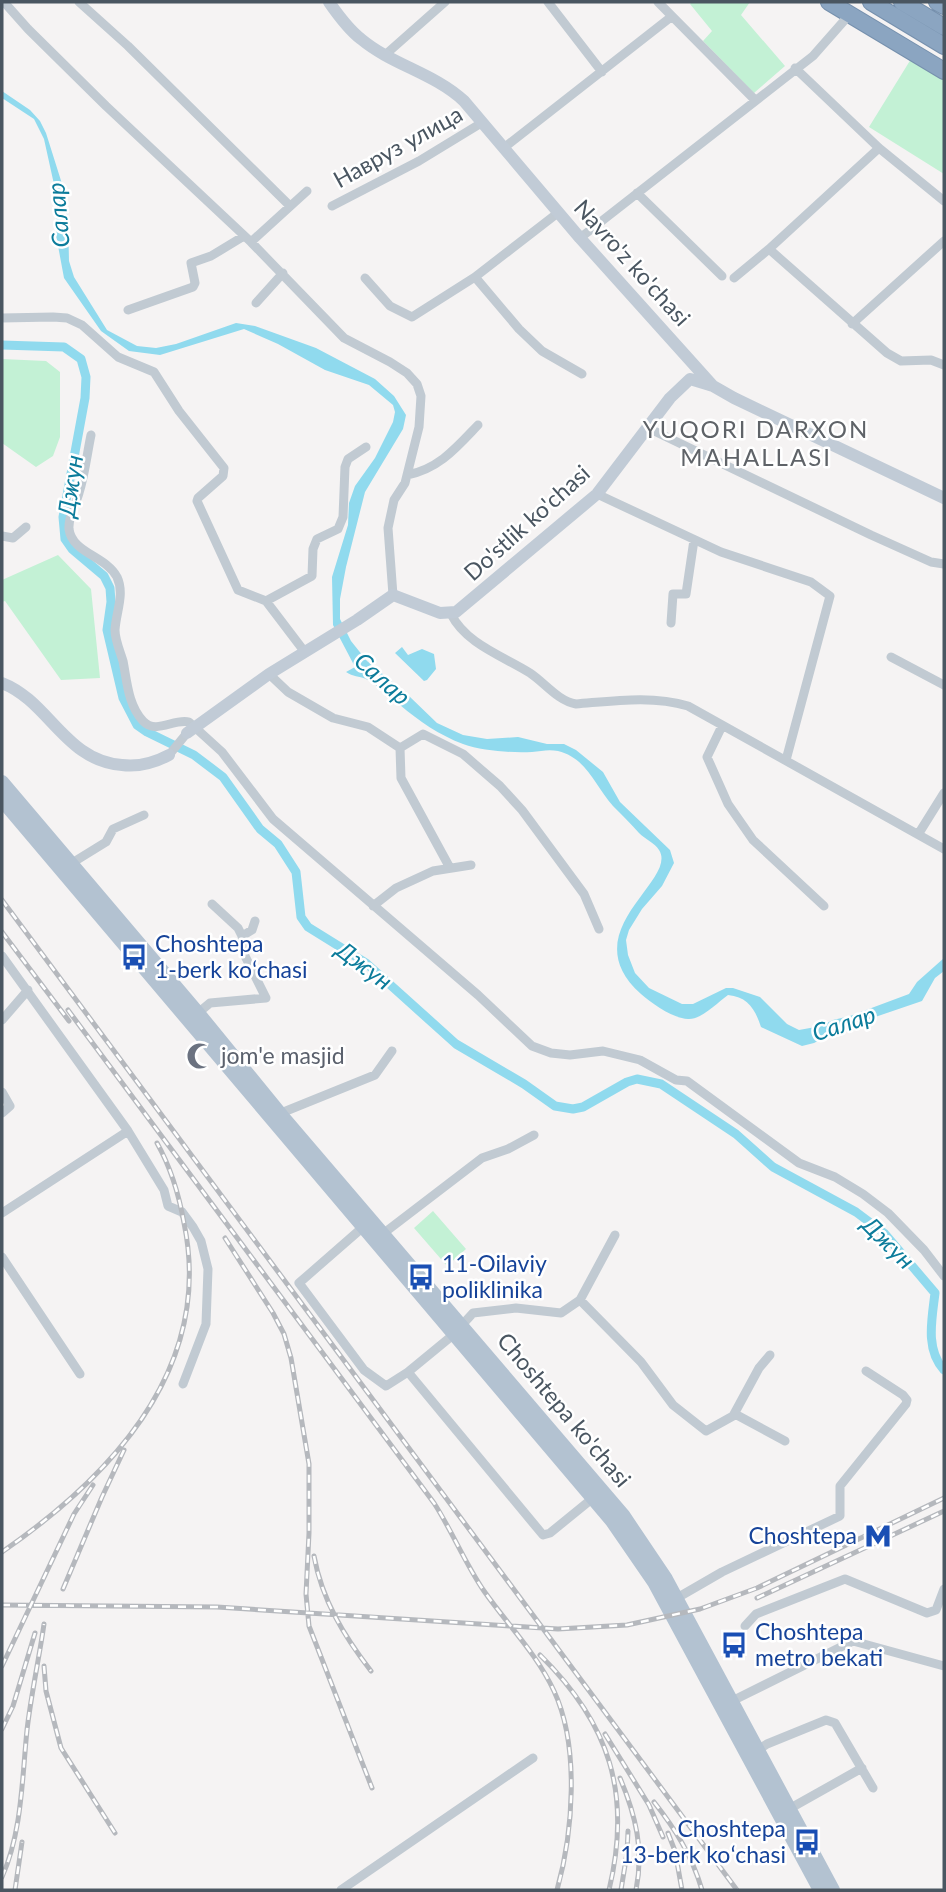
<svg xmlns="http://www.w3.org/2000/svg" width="946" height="1892" font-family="Lato,sans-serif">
	<rect width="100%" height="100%" fill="#f5f3f3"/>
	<!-- green -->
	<path fill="#c3f1d5" d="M692,2H750L741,15L785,66L754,93L703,41L712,31L690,4Z
		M911,59L944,79V174L869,127Z
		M2,359L46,361L60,372V437L53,456L36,467L2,443Z
		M58,555L91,589L100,678L61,680L5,601L2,602V580Z
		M433,1211L466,1249L447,1266L414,1228Z"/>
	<!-- water -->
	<path fill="#90daee" d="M2,91L30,110L40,121L46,133L63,187L68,219L69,261L74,277L107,330L137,346L156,348L176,344L236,323L255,326L316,348L375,379L394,396L406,415L403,429L365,492L346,567L340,599V619L351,641L367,661L409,696L437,723L463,735L487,739L518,737L547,744H564L576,750L603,772L620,802L670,850L674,863L662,886L642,909L629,930L626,940L628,955L635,973L649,988L682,1004H693L726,988H733L760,997L787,1024L799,1030L821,1026L833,1020L850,1016L909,994L917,982L944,958V971L935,978L922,1001L843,1028L814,1043L802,1046L761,1027C755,1009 748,997 728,995C717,1003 701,1020 688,1019C672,1018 653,1004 641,994C571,931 679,881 659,850C655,843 645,839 639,833C631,824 622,815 613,806C595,786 587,758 558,751C549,749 541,751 532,752C511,753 483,751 463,744C439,735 419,721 400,705C390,697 378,685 366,679C359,676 353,677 346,672L355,667L333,625L332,577L348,525L349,503L355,486L375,458L393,422L395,412L393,405L369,385L325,370L278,344L244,329L160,355L129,351L101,331L64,278L56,235L57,198L44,139L34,119L2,98Z
		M402,647L408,655L422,649L434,654L436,669L427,680L424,681L395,653Z"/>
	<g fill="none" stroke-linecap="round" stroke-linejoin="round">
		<!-- canal -->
		<path stroke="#90daee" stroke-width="9" d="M2,345L64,347L81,359L86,377L85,398L63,517L65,539L72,549L104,576L110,588L111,602L107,630L123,698L137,725L147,732L194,755L223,777L260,829L278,844L296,872L301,917L308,927L366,963L456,1044L524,1084L555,1106L573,1109L583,1107L627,1082L637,1079L661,1084L736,1134L773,1167L856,1212L884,1233L935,1293C932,1319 925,1349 944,1370"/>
		<!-- highway casing -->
		<g stroke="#7690ad" stroke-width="18">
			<path id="highway" d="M829,2L944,71
				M871,2L944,46
				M902,2L944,27
				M937,2L944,6"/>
		</g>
		<!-- street -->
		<path stroke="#c1cad2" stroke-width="9" d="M4,2L28,29L106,106L251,242L344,338L390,362L407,373L417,384L421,396L419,427L405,483L394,500L388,528L393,595
			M79,2L128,46L290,206
			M548,2L602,72
			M658,2L755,100
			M385,55L445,2
			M795,68L879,148L944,201
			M505,147L671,17
			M879,148L769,249L887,353L901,361L931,360L944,365
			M637,193L722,276
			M332,206L419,161L483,122
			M580,238L813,56L850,14
			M251,242L307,191
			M475,277L519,329L542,351L582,374
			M365,278L390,306L412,317L475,277L559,212
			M734,278L769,249
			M256,303L283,273
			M128,310L193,287L195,283L191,263L211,256L244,236
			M2,318L53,317L67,318L82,325L118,357L154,372L179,411L224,468L223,476L198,498L197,501L238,590L266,601L304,651
			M852,324L944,241
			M648,428L871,535L931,562L944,564
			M91,435C87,454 85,474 79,493C76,504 68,516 69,529C72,553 106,556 117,577C125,594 116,612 115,630C115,640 120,651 123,661C127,681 128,705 143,721C156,735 174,718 189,722L222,752L273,819L478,995L532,1046L551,1053L570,1055L603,1051L640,1060L676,1080L687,1081L799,1163L835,1177L863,1194L888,1213L924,1250L944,1276
			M407,475C439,469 457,447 478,425
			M597,494L721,552L811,582L830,596L786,760
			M2,536L13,538L26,527
			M266,601L312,576L313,549L317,539L338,529L343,517L345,467L348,459L366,447
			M451,614C466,644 503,656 530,673C545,683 558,701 576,704C613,701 652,695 688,706L944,849
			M671,623L673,594H686L694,540
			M891,657L944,685
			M269,674L288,692L333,718L368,727L400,748
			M722,726L707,757L728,804L753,840L824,906
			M400,748L423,734L463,754L500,786L522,810L584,894L599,929
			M400,748L401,778L450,868
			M169,755L187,733
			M919,833L944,793
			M72,863L106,842L113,829L144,815
			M373,906L396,888L433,871L471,865
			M242,936L252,930L255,921
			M2,956L128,1131L164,1190L168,1206L182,1212L193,1227L201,1241L208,1269L206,1324L183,1384
			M198,1013L210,1003L266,998L245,956L242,936L238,928L212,904
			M2,1020L28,990
			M2,1092L10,1106L2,1113
			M282,1116L286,1111L375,1075L392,1051
			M2,1213L128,1131
			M362,1228L299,1283L364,1370L386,1386L408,1372L453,1335L473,1313L516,1308L561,1313L580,1300L615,1235
			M384,1233L482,1158L508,1149L534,1135
			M2,1257L80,1374
			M580,1300L641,1362L673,1405L706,1431L733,1416L759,1368L770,1355
			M408,1372L543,1535L550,1533L593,1498
			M735,1414L785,1441
			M677,1598L722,1572L840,1516V1486L906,1404L907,1400L903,1395L866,1371
			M745,1626L756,1614L845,1579L927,1613L936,1610L944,1589
			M732,1701L853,1641L944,1666
			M758,1750L767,1744L826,1720L835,1723L873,1788
			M789,1809L862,1768
			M341,1890L533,1758"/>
		<!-- secondary -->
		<path stroke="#c1cbd6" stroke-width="12" d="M329,2C338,15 348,29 361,39C392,65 434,73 464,101L580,238L713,386L734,398L944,498
			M2,683C49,701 65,761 122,765C139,767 154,763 169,755
			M187,733L269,674L357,620L393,595L440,613L456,612L597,494L670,398L690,379L713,386"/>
		<!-- primary -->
		<path stroke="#b3c2d1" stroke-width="14" d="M2,782L198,1013L282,1116L623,1515L666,1579L833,1890
			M2,800L612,1521L654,1582L820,1890"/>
		<!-- highway -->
		<use href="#highway" stroke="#8ba5c1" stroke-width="16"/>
		<!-- rail casing -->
		<g stroke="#b5b8bd" stroke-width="5">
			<path id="rail" d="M2,900L737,1890
				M2,932L69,1021
				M68,1010L434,1503C452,1531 465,1563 484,1591C507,1624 537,1654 554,1691C580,1747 573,1833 557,1890
				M225,1238L273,1313L284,1334L291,1358L309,1464V1533L306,1594L309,1626L372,1788
				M2,1552C112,1476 214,1367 184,1223C179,1195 171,1168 157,1143
				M314,1556C322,1600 344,1636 371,1671
				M63,1589L102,1497L124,1450
				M757,1598L944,1511
				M2,1605L217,1607L558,1629L627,1625L700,1609L757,1588L944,1498
				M540,1655C610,1724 632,1794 609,1890
				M2,1666L74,1514L93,1485
				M44,1666L46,1691L61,1748L115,1833
				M2,1729L13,1706L35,1633
				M605,1734L649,1805L663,1837
				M620,1778C636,1816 644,1850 636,1890
				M654,1802C676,1830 692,1856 702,1890
				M668,1833L675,1851L682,1890
				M2,1877C22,1832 22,1779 27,1730C31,1695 39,1659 44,1624
				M15,1890L22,1842
				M621,1890L627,1853L628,1831"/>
		</g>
		<!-- rail -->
		<use href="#rail" stroke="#fff" stroke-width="2.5" stroke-dasharray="8" stroke-linecap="butt"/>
	</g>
	<!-- icons -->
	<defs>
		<g id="bus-bare" transform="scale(2.1)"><path d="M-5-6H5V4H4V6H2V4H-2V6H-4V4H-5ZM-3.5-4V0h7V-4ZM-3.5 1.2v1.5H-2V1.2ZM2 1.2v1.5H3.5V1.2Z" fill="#1a4fb4" stroke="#fff" stroke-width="2.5" paint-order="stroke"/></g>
		<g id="mosque-bare" transform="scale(2.1)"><path d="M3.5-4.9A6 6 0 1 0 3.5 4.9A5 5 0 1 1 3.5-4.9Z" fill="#6b7280" stroke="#fff" stroke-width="2.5" paint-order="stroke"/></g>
		<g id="metro-bare" transform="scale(2.1)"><path d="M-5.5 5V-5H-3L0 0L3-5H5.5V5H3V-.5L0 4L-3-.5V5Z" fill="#1a4fb4" stroke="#fff" stroke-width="2.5" paint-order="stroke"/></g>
	</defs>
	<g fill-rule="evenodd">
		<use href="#bus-bare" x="134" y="957"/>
		<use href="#mosque-bare" x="200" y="1056"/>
		<use href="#bus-bare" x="421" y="1277"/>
		<use href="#metro-bare" x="878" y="1536"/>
		<use href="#bus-bare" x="734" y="1645"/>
		<use href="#bus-bare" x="807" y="1842"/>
	</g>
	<g text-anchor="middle" stroke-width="5" stroke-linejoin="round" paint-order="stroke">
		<!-- street labels -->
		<g font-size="23" fill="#4a5661" stroke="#fff">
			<text transform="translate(398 147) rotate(-29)" y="8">Навруз улица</text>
			<text transform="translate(632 263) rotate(48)" y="8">Navro'z ko'chasi</text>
			<text transform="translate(527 523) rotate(-42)" y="8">Do'stlik ko'chasi</text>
			<text transform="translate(564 1410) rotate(50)" y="8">Choshtepa ko'chasi</text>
		</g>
		<!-- transit labels -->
		<g font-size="23" fill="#164399" stroke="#fff" text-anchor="start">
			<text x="155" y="952">Choshtepa<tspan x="155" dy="26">1-berk koʻchasi</tspan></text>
			<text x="442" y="1272">11-Oilaviy<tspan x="442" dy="26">poliklinika</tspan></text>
			<text x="857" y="1544" text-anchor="end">Choshtepa</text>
			<text x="755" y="1640">Choshtepa<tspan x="755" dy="26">metro bekati</tspan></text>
			<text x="786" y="1837" text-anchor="end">Choshtepa<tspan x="786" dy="26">13-berk koʻchasi</tspan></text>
		</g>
		<!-- worship labels -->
		<g font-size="23" fill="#5b616d" stroke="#fff" text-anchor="start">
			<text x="221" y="1064">jom'e masjid</text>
		</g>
		<!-- water labels -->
		<g font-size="24" font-style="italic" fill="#0c7c9b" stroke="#fff">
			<text transform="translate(59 215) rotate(-95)" y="8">Салар</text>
			<text transform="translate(71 486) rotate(-82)" y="8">Джун</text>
			<text transform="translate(382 679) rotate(42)" y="8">Салар</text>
			<text transform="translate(364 966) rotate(37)" y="8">Джун</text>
			<text transform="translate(844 1024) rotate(-18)" y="8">Салар</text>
			<text transform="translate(888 1243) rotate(45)" y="8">Джун</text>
		</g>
		<!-- neighbourhood labels -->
		<g font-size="24" letter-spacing="2" fill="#5f6368" stroke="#fff">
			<text x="756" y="438">YUQORI DARXON<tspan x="756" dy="28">MAHALLASI</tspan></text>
		</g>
	</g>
	<!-- border -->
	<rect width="946" height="1892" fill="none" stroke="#4a5661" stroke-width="7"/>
</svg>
